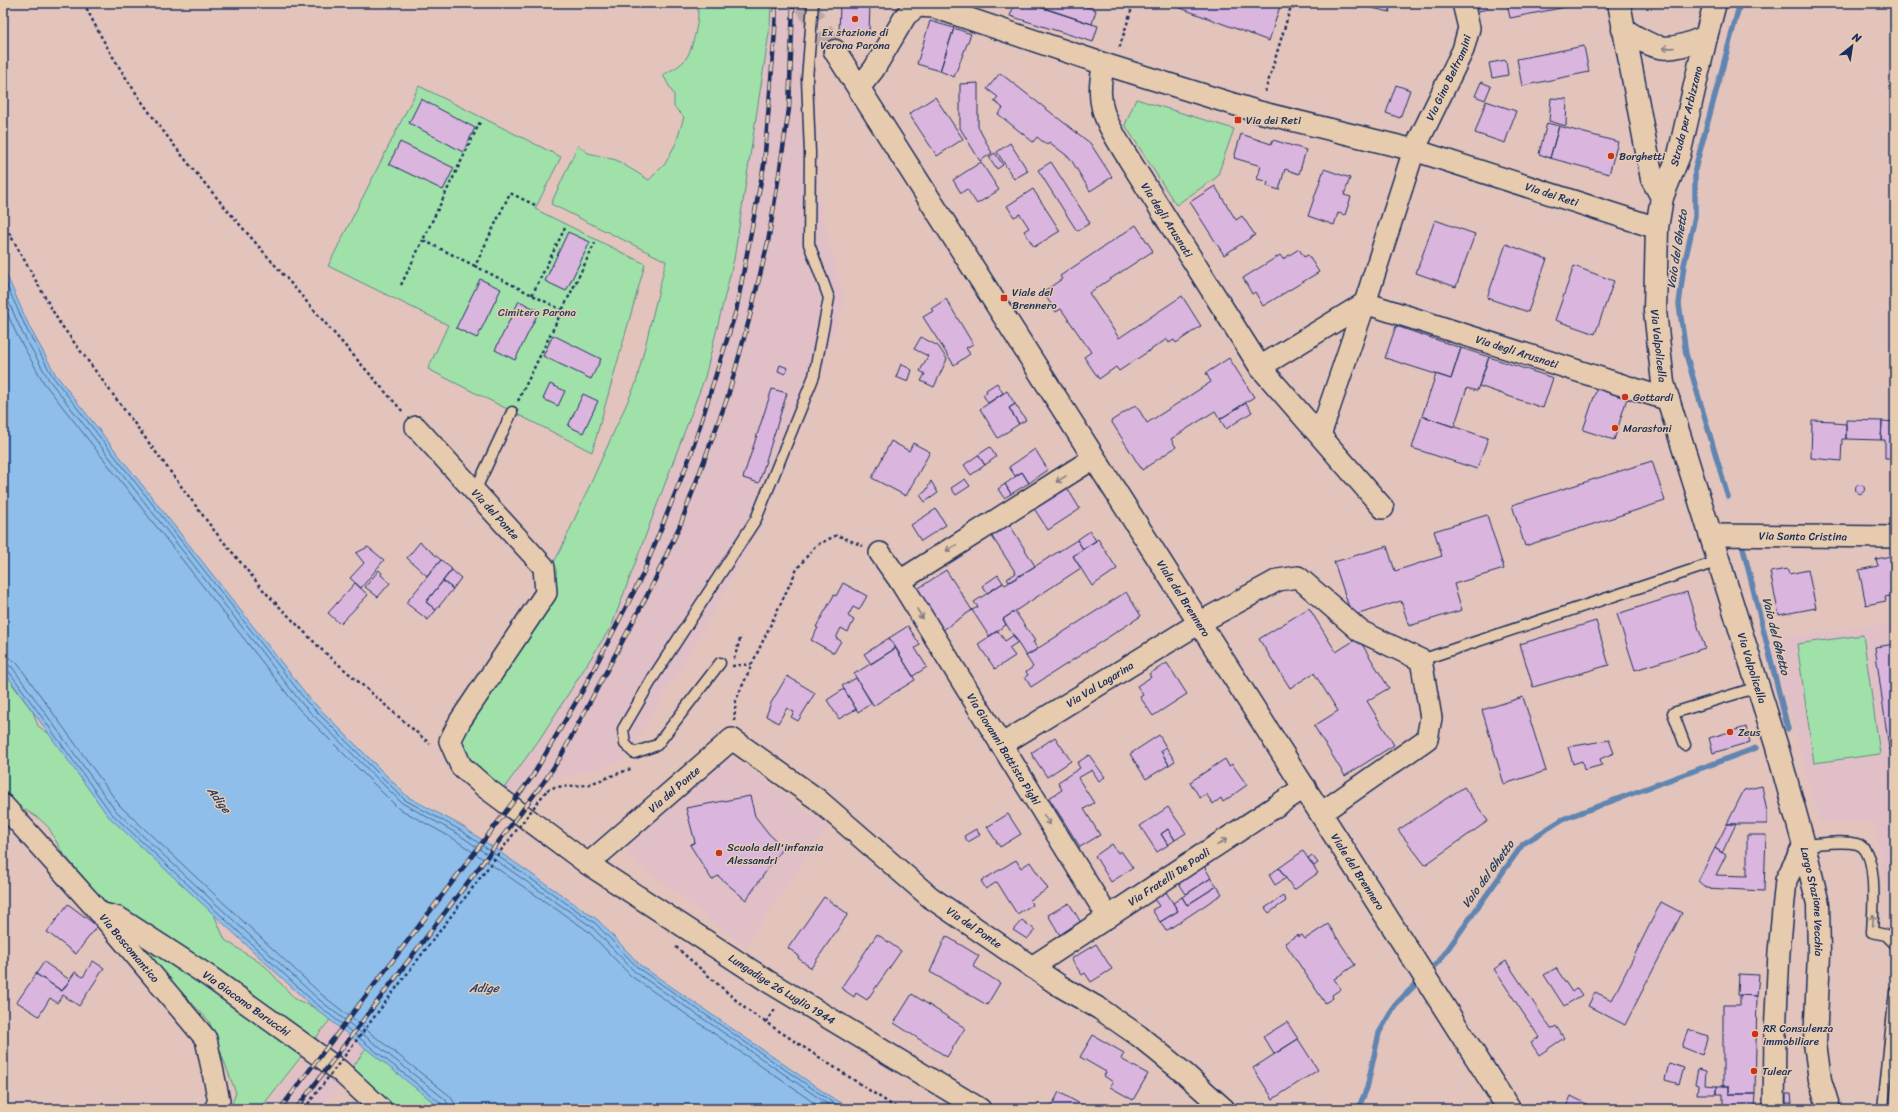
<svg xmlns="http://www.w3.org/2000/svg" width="1898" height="1112" font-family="Sriracha,sans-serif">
	<rect width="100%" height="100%" fill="#e3c4bc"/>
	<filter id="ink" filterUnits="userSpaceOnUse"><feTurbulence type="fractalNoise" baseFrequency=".025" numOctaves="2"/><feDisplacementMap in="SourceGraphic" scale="8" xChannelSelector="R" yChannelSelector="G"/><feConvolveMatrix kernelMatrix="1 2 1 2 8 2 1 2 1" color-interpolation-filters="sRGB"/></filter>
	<g filter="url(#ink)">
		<!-- built -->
		<path fill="#e0c0c6" d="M771,3H816L806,99L823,214L845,301L797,439L761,526L702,633L624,761L500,795L539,740L663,492L705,377L734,259L770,27Z
			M1895,622V905H1890L1874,823L1819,822L1792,720L1766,640Z
			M733,757L829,827L745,947L628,857L627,848L632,839L724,759Z
			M333,1016L370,1042L342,1084L322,1109H264L305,1058Z"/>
		<!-- green -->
		<path fill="#a0e1aa" stroke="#5e8884" d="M697,3H771L770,27L734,259L705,377L612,625L539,740L499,795L454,758L463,732L561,549L636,383L666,261L551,204L578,145L588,153L616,160L649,180L665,164L676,143L684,117L674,107V95L663,75C669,71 679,67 684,61C693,52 701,14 697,3Z
			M419,86L561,157L535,209L645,264L592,452L428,369L448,325L328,266Z
			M1136,99L1234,129L1217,177L1176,205L1125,125Z
			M1863,635L1880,754L1814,763L1797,644Z
			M3,644L21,667L12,684L33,712L38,726L90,762L191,877L215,917L225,940L265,966L295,999L333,1016L260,1109H230L236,1093L209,1021L132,940L108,906L62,852L49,828L41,820L10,800L3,792Z
			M370,1042L445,1109H396L349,1073Z"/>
		<!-- water -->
		<path fill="#8ebee9" stroke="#6085b1" d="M3,267L30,328L56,375L310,699L408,797L462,826L598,920L640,965L831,1097L853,1109H442L311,1005L108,816L3,670Z"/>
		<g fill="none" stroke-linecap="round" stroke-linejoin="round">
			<!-- shore -->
			<path stroke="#496896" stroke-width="1" d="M3,277L27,330L53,377L307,702L405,800L460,830L595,923L638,968L829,1100L845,1109
				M3,289L22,332L49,380L303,705L402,803L458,834L592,927L635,972L835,1109
				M3,304L17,335L44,383L299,709L398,808L454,839L588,931L631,976L823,1109
				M3,657L10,658L17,663L120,806L321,994L450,1096L454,1102L455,1109
				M3,663L12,667L115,810L317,998L446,1100L449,1109
				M3,668L8,670L111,813L314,1002L442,1104L444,1109"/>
			<!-- stream -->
			<path stroke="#6085b1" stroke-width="5.5" d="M1728,497L1686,354L1679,304L1684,265L1695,217V169L1740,3
				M1743,548L1788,729
				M1427,973L1440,960L1523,844L1563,819L1756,748
				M1358,1109L1367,1088L1379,1033L1395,1005L1421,979"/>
		</g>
		<!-- building -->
		<path fill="#dab5de" stroke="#1b2f5e" d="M840,3H870L869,35L839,34Z
			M1004,3H1015L1014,6Z
			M1015,3H1027L1098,26L1093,42L1010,16Z
			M1030,3H1074L1096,10L1092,24Z
			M1167,3H1281L1269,41Z
			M1349,3H1388L1390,12Z
			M1477,3H1486L1488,9L1479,11Z
			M1507,3H1575L1576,5L1510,18Z
			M1655,3H1668L1654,6Z
			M930,21L954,28L940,71L917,64Z
			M954,28L971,34L954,77L940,71Z
			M1584,46L1589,72L1522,86L1517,59Z
			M1506,60L1508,75L1492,78L1489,63Z
			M1000,73L1090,143L1112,177L1090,191L1070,158L1049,142L1047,145L1037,137L1033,142L998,114L1003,108L994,101L998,97L987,89Z
			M1481,82L1491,86L1485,100L1475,96Z
			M978,83V127L992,153L980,161L960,128V84Z
			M1396,85L1410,90L1400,118L1386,113Z
			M935,97L963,139L937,156L909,114Z
			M1551,98L1567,99L1566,126L1549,121Z
			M421,99L475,128L463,152L409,123Z
			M1486,101L1516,111L1505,143L1475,133Z
			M1547,123L1559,126L1550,158L1539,154Z
			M1559,126L1618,142L1609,174L1550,158Z
			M1241,134L1271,144L1273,140L1306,150L1299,174L1285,169L1279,190L1267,186L1268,182L1257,179L1261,166L1234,158Z
			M400,142L454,168L443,190L389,164Z
			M1010,143L1028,171L1014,179L997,152Z
			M995,153L1003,165L997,169L989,157Z
			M981,162L999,190L977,204L967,189L961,193L953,180Z
			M1051,162L1090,223L1077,231L1038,170Z
			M1324,169L1350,178L1344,195L1351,197L1345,215L1338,213L1334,225L1308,216Z
			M1215,186L1236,220L1242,216L1255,235L1224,255L1190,202Z
			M1033,189L1060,231L1034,247L1024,231L1029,228L1020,214L1014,217L1007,206Z
			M1435,220L1475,234L1456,287L1416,273Z
			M1136,225L1153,251L1089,293L1119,338L1182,296L1201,326L1176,343L1174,340L1169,343L1167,339L1119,371L1116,367L1099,379L1084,357L1091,352L1061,309L1056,312L1043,292L1062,279L1060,276Z
			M568,232L590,242L566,291L545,281Z
			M1506,244L1547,259L1528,312L1487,298Z
			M1299,249L1304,257L1308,255L1319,272L1263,306L1255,292L1252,294L1243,278L1280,255L1283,259Z
			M1574,266L1614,281L1595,334L1555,320Z
			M480,279L501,289L477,338L456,328Z
			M946,299L973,344L966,348L970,354L954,365L923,317L933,311L931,309Z
			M519,301L539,311L515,360L495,350Z
			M1396,326L1461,348L1451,379L1385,358Z
			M553,335L601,359L591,379L543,356Z
			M921,337L938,346L947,359L934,387L921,381L925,374L920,371L928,356L914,349Z
			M1461,348L1489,357L1477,391L1467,388L1454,427L1422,416L1436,374L1451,379Z
			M1489,357L1553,378L1543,408L1479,386Z
			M1229,358L1254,397L1220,419L1215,411L1171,439L1176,447L1142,470L1111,421L1136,405L1147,423L1211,382L1206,373Z
			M901,364L912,370L908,382L896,377Z
			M780,365L788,368L785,374L778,371Z
			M997,383L1003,393L988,403L983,395L987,392L986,390Z
			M550,384L565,391L558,406L543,399Z
			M1598,385L1628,395L1614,440L1583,430Z
			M772,389L787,393L759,483L743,478Z
			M1007,391L1015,404L1009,408L1019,424L998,438L980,409Z
			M583,394L598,401L583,433L568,426Z
			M1246,403L1252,412L1226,429L1220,419Z
			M1015,404L1026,420L1019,424L1009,408Z
			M1422,416L1488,438L1477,469L1412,448Z
			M1812,420L1835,421L1834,423L1846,424V439H1842L1841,461L1811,458Z
			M1846,420L1882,421L1881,440L1846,439Z
			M1882,421L1895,422V458H1885V440H1881Z
			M891,441L909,451L913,443L930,452L906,496L872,478Z
			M990,447L996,457L985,465L978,455Z
			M1035,449L1048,470L1029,483L1022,472L1015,476L1009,467Z
			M978,455L985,465L971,475L964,465Z
			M1652,461L1665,501L1525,546L1512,505Z
			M1022,472L1029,483L1011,494L1005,484Z
			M965,479L970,486L956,495L951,488Z
			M931,481L938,493L925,502L920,495L926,491Z
			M1005,484L1011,494L1004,498L998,489Z
			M1855.5 489a4.5 4.5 0 1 1 9 0a4.5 4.5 0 1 1-9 0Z
			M1066,486L1080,509L1048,530L1033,507Z
			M936,509L946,525L921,541L911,525Z
			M1487,515L1504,569L1454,584L1462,610L1409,626L1401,601L1352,616L1334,562L1387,546L1395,571L1442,556L1434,531Z
			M1005,517L1035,566L1009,582L1007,579L1016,573L987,529Z
			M1090,531L1096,541L1083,549L1077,540Z
			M1098,539L1117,569L1092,586L1073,556Z
			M1077,540L1083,549L1073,556L1081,568L1003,619L1006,625L989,636L972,610L978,607L974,602L1003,583L1005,585Z
			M420,542L441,560L427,576L407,558Z
			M368,547L384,560L361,588L350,578L364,563L356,553Z
			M1891,556L1895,573V595L1885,597L1886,601L1866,605L1859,570L1878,566L1876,559Z
			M441,560L452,569L426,602L436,610L428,620L406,603Z
			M1787,569L1789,574L1808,570L1816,608L1779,615L1770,572Z
			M379,570L382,573L381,575L390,583L378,597L365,587Z
			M452,570L461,578L453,589L443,581Z
			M946,570L972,610L943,630L916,590Z
			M998,575L1003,583L987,593L982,586Z
			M443,581L453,589L436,610L426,602Z
			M355,583L368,595L340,624L328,613Z
			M843,583L867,596L859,610L853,607L848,616L854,620L848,632L841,628L836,638L841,641L834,653L811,640L818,628L816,627L834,595L836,596Z
			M1126,592L1141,616L1031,687L1025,677L1028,675L1026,672L1033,667L1026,656Z
			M1687,592L1705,648L1635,670L1617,614Z
			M1309,608L1336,652L1358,638L1389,688L1367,701L1394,745L1345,776L1314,726L1338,711L1314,673L1290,688L1259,639Z
			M1015,611L1035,641L1033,642L1038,649L1026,656L1003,619Z
			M1596,621L1609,665L1533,687L1520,644Z
			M908,626L920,645L915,648L927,667L913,676L889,638Z
			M998,631L1005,641L1014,635L1018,642L1009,648L1015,656L995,669L978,644Z
			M889,638L896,648L871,664L864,654Z
			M1895,644V749H1889L1875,647Z
			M896,648L915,680L873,706L854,674Z
			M1167,663L1187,694L1153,716L1140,697L1143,695L1137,686L1151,677L1149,674Z
			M787,676L815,693L798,721L791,717L794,712L787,708L778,723L766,716L771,703Z
			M856,678L872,703L858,712L842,686Z
			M844,689L856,709L839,719L827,700Z
			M1523,697L1546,771L1504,784L1482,710Z
			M1746,727L1750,742L1713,753L1709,738Z
			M1159,735L1166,747L1161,751L1169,765L1146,779L1130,754Z
			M1055,737L1071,761L1047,777L1031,753Z
			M1609,740L1614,753L1600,759L1602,765L1584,770L1582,761L1573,764L1568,747Z
			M1166,747L1175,761L1169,765L1161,751Z
			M1089,755L1105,777L1099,781L1092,770L1078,778L1094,803L1084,809L1100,835L1080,847L1049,798L1062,790L1058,782L1080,768L1077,763Z
			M1225,759L1229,766L1232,764L1247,785L1223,802L1221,798L1213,804L1206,794L1200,798L1190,782Z
			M1762,786L1767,812V824H1727L1744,790Z
			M1464,787L1488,821L1425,865L1398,830Z
			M750,796L755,816L769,834L783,847L746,900L718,876L712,880L690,845L695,842L686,808Z
			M1168,807L1186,833L1175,840L1168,829L1161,834L1168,845L1157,852L1140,826Z
			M1008,814L1021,834L1000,847L987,827Z
			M1727,824H1736L1722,853L1715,848Z
			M976,829L980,835L968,842L964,836Z
			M1168,829L1175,840L1168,845L1161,834Z
			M1747,835H1766L1764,891L1706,888L1698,881L1715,848L1726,855L1716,875L1747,876Z
			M1112,844L1118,853L1121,851L1133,868L1111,882L1095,856Z
			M1303,851L1318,873L1294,890L1279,868Z
			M1312,855L1318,863L1314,866L1308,858Z
			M1200,859L1211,878L1186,894L1174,876Z
			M1016,860L1021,868L1030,862L1048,889L1030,900L1032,905L1017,914L997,882L986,889L981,881Z
			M1279,868L1286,878L1275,885L1269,875Z
			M1211,878L1217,886L1187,905L1182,897Z
			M1161,884L1178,911L1160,922L1152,910L1159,906L1149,892Z
			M1217,886L1222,894L1166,931L1160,922L1178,911L1173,903L1182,897L1187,905Z
			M1283,896L1286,901L1269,913L1265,908Z
			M824,897L848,914L811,968L798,958L799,956L788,948Z
			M1661,902L1682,913L1625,1025L1588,1006L1595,992L1612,1000Z
			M1069,903L1082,924L1061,937L1048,915Z
			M68,904L97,926L76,954L47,932Z
			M1022,920L1035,930L1027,939L1013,930Z
			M1328,924L1355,965L1334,979L1341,989L1332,995L1333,998L1325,1003L1285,943L1297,935L1298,937L1302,935L1305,939Z
			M877,934L901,951L867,1000L856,993L854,997L841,988Z
			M946,936L979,956L973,966L1000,983L987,1005L930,972Z
			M1096,944L1112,969L1091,982L1085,973L1082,975L1071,959Z
			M93,961L104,968L79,1006L63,995L57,1003L50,998L39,1016L17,1002L36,974L62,991L75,972L83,977Z
			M1506,961L1551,1029L1556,1026L1564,1038L1539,1055L1531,1043L1539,1037L1494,969Z
			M44,962L70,980L62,991L36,974Z
			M1556,968L1572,992L1577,988L1582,995L1564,1006L1544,975Z
			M1739,974L1759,975L1757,996L1738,995Z
			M912,994L965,1028L947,1057L894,1023Z
			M1740,995L1757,996L1755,1094H1729V1086H1723V1005H1740Z
			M1287,1022L1298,1039L1274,1054L1263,1037Z
			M1688,1029L1708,1036L1702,1055L1682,1047Z
			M1093,1035L1124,1053L1121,1059L1148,1074L1133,1100L1110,1087L1113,1082L1104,1076L1106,1072L1080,1057Z
			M1298,1039L1318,1070L1273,1099L1253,1068Z
			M1669,1063L1684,1068L1679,1084L1665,1080Z
			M1698,1069L1706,1071L1705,1085L1717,1086V1094H1697L1698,1085L1695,1084Z
			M1717,1086H1729V1094H1755L1754,1109H1723V1094H1717Z
			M1059,1092L1089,1109H1050Z
			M1786,1094H1791L1792,1103H1786Z
			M1571,1096L1587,1104L1585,1109H1565Z"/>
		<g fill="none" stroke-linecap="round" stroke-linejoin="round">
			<!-- primary-tunnel -->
			<path stroke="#bba6a9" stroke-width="22" stroke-dasharray="22 11" stroke-linecap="butt" d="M804,3L835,51"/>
			<!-- service casing -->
			<g stroke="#1b2f5e" stroke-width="13">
				<path id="service" d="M475,491L512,412
					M1421,660L1719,561
					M720,663L657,745L634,753L625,744L623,729L654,676L756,519L814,376L829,298L809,244L810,153L807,79L813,3
					M1685,745L1673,713L1758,687
					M1804,845C1821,844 1841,840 1857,844C1879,850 1873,914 1872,932L1886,935L1895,944
					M1883,1109L1895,991"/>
			</g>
			<!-- minor casing -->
			<g stroke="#1b2f5e" stroke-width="24">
				<g id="minor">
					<path id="s1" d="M1104,64C1094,104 1105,120 1125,153L1260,367L1383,508"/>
					<path id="s2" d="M859,88L874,69L906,15L918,6L934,7L1104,64L1259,112L1414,150L1657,228"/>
					<path id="s3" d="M1260,367L1365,303L1414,150L1463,50L1469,28L1463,3"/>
					<path id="s4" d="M416,427L544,567L546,593L460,721L450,741L461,766L486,788L588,864L769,982L980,1109"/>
					<path id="s5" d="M1320,435L1365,303L1669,400"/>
					<path id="s6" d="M1712,535L1895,537"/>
					<path id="s7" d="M880,553L900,581L1108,917"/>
					<path d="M900,581L1094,458"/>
					<path id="s8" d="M1001,745L1199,623L1278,580L1298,577L1360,631L1421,660L1431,718L1427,739L1321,813"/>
					<path id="s9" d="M3,805L101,914L206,1039L219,1101L215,1109"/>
					<path id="s10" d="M588,864L732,739L817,799L930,897L1060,986L1100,1009L1139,1036L1184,1073L1224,1109"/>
					<path id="s11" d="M103,914L119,918L210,977L309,1048L340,1071L381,1109"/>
					<path id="s12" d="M1032,967L1305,787"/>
					<path d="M1774,1109L1775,1035L1779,952L1786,880L1804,845"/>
				</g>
			</g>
			<!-- tertiary casing -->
			<g stroke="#1b2f5e" stroke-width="25">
				<path id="tertiary" d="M1619,3L1652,179L1662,197
					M1623,29C1659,52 1666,53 1706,37"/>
			</g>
			<!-- secondary casing -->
			<g stroke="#1b2f5e" stroke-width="25">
				<g id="secondary">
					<path id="s13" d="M1715,3L1706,37L1679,155L1662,197L1657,228L1655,311L1663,383L1777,747L1804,845L1818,904L1819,954L1815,1043L1820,1080L1829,1109"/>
				</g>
			</g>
			<!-- primary casing -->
			<g stroke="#1b2f5e" stroke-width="25">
				<g id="primary">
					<path id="s14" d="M835,51L1509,1109"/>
				</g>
			</g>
			<!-- path -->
			<path stroke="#1b2f5e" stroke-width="2.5" stroke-dasharray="3 3" stroke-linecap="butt" d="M84,3C129,98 199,178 268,257C313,309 358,361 404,413
				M1117,3L1132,8L1119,49
				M1265,92L1292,3
				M535,205L510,193L475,266L562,310
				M3,222L59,322L213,529L265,592L322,650L430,744
				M475,266L423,240L481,120
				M401,285L423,240
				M532,295L565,228
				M518,401L595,243
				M734,659L741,636
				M732,666L751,664
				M734,721L736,700L752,664L797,569L815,546L837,535L863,546
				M547,790L555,787L587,785L633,768
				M676,947L747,1010L898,1109
				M766,1022L776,1008
				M306,1109L308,1104"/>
			<!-- service -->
			<use href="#service" stroke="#e7cbae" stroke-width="10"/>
			<!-- minor -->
			<use href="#minor" stroke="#e7cbae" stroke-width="21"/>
			<!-- tertiary -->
			<use href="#tertiary" stroke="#e7cbae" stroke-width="22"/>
			<!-- secondary -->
			<use href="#secondary" stroke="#e7cbae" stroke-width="22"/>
			<!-- primary -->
			<use href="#primary" stroke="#e7cbae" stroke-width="22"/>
			<!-- rail casing -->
			<g stroke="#1b2f5e" stroke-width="4.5">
				<path id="rail" d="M280,1109L532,777L583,690L642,576L691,454L736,311L764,165L775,31L776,3
					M296,1109L543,783L560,758L653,584L681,523L728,396L749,320L768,242L778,181L789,109L793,3"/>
			</g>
			<!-- rail -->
			<use href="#rail" stroke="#e7cbae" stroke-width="3" stroke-dasharray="9" stroke-linecap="butt"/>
			<!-- path-bridge -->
			<path stroke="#1b2f5e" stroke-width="2.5" stroke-dasharray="3 3" stroke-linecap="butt" d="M308,1104L547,790"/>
		</g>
		<!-- one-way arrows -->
		<defs><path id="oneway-shaft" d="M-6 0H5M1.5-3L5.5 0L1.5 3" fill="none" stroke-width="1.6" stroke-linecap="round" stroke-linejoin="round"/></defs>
		<g stroke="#817d86">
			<use href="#oneway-shaft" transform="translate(1668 48) rotate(176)"/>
			<use href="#oneway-shaft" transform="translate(1061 479) rotate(148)"/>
			<use href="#oneway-shaft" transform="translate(951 548) rotate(148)"/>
			<use href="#oneway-shaft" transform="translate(920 614) rotate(59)"/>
			<use href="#oneway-shaft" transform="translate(1047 820) rotate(58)"/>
			<use href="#oneway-shaft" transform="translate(1222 842) rotate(-34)"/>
			<use href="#oneway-shaft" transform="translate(1873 920) rotate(-87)"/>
		</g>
	</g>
	<!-- markers -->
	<g fill="#c8321e" stroke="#e7cbae" stroke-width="1.5">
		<circle cx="855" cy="19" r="4"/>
		<rect x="1234" y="116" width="8" height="8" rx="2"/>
		<circle cx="1611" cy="156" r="4"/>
		<rect x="1000" y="294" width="8" height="8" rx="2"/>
		<circle cx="1625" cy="397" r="4"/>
		<circle cx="1615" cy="428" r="4"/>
		<circle cx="1730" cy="732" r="4"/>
		<circle cx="719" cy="853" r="4"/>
		<circle cx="1755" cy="1034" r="4"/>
		<circle cx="1754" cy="1071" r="4"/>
	</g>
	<g text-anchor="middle" stroke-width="3" stroke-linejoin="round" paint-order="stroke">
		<!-- poi labels -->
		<g font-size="11" fill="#1b2f5e" stroke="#e7cbae" text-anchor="start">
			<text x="855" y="36" text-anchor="middle">Ex stazione di<tspan x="855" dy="13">Verona Parona</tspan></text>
			<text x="1246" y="124">Via dei Reti</text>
			<text x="1619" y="160">Borghetti</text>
			<text x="1012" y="296">Viale del<tspan x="1012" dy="13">Brennero</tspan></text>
			<text x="1633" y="401">Gottardi</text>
			<text x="1623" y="432">Marastoni</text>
			<text x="1738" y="736">Zeus</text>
			<text x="727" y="851">Scuola dell'infanzia<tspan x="727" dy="13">Alessandri</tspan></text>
			<text x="1763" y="1032">RR Consulenza<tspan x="1763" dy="13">immobiliare</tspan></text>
			<text x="1762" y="1075">Tulear</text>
		</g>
		<!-- street labels -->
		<g font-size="11" fill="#1b2f5e" stroke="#e7cbae">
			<text dy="4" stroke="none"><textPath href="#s3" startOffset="364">Via Gino Beltramini</textPath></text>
			<text transform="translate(1686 116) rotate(-76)" y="4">Strada per Arbizzano</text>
			<text dy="4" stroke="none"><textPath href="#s2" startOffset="764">Via dei Reti</textPath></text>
			<text dy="4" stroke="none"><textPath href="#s1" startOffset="174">Via degli Arusnati</textPath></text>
			<text dy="4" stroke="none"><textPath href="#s13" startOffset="351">Via Valpolicella</textPath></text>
			<text dy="4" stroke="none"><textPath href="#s5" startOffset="299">Via degli Arusnati</textPath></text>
			<text dy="4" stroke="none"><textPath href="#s4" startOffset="118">Via del Ponte</textPath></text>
			<text dy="4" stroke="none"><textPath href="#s6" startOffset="91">Via Santa Cristina</textPath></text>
			<text dy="4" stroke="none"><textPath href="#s14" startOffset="649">Viale del Brennero</textPath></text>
			<text dy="4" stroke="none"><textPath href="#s13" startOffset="687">Via Valpolicella</textPath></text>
			<text dy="4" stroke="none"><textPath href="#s8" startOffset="116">Via Val Lagarina</textPath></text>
			<text dy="4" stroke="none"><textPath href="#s7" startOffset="232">Via Giovanni Battista Pighi</textPath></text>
			<text dy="4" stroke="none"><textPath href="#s10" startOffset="114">Via del Ponte</textPath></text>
			<text dy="4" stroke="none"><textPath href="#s14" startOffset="973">Viale del Brennero</textPath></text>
			<text dy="4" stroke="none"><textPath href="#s12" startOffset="164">Via Fratelli De Paoli</textPath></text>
			<text dy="4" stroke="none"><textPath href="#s13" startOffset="929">Largo Stazione Vecchia</textPath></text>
			<text dy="4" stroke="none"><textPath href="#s10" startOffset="498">Via del Ponte</textPath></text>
			<text dy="4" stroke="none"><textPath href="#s9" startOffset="191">Via Boscomantico</textPath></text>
			<text dy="4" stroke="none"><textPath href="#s4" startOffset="811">Lungadige 26 Luglio 1944</textPath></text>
			<text dy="4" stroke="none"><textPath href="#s11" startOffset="170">Via Giacomo Barucchi</textPath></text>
		</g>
		<!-- park labels -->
		<g font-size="11" fill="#284166" stroke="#e7cbae">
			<text x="537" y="316">Cimitero Parona</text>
		</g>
		<!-- water labels -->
		<g font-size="12" font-style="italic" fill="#263d6c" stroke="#e7cbae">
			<text transform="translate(1677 249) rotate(-81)" y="4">Vaio del Ghetto</text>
			<text transform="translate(1776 636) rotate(76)" y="4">Vaio del Ghetto</text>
			<text transform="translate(219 800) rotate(53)" y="4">Adige</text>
			<text transform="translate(1488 874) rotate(-54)" y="4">Vaio del Ghetto</text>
			<text x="484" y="992">Adige</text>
		</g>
	</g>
	<!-- margin -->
	<rect width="1898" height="1112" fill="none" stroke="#e7cbae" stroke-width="16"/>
	<rect x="8" y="8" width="1882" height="1096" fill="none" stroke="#1b2f5e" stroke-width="1.5" filter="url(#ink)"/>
	<!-- north arrow -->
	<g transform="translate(1852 46) rotate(30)" stroke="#e7cbae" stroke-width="3" paint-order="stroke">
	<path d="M0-3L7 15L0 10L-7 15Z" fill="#1b2f5e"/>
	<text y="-6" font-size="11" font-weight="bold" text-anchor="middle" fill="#1b2f5e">N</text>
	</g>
</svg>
